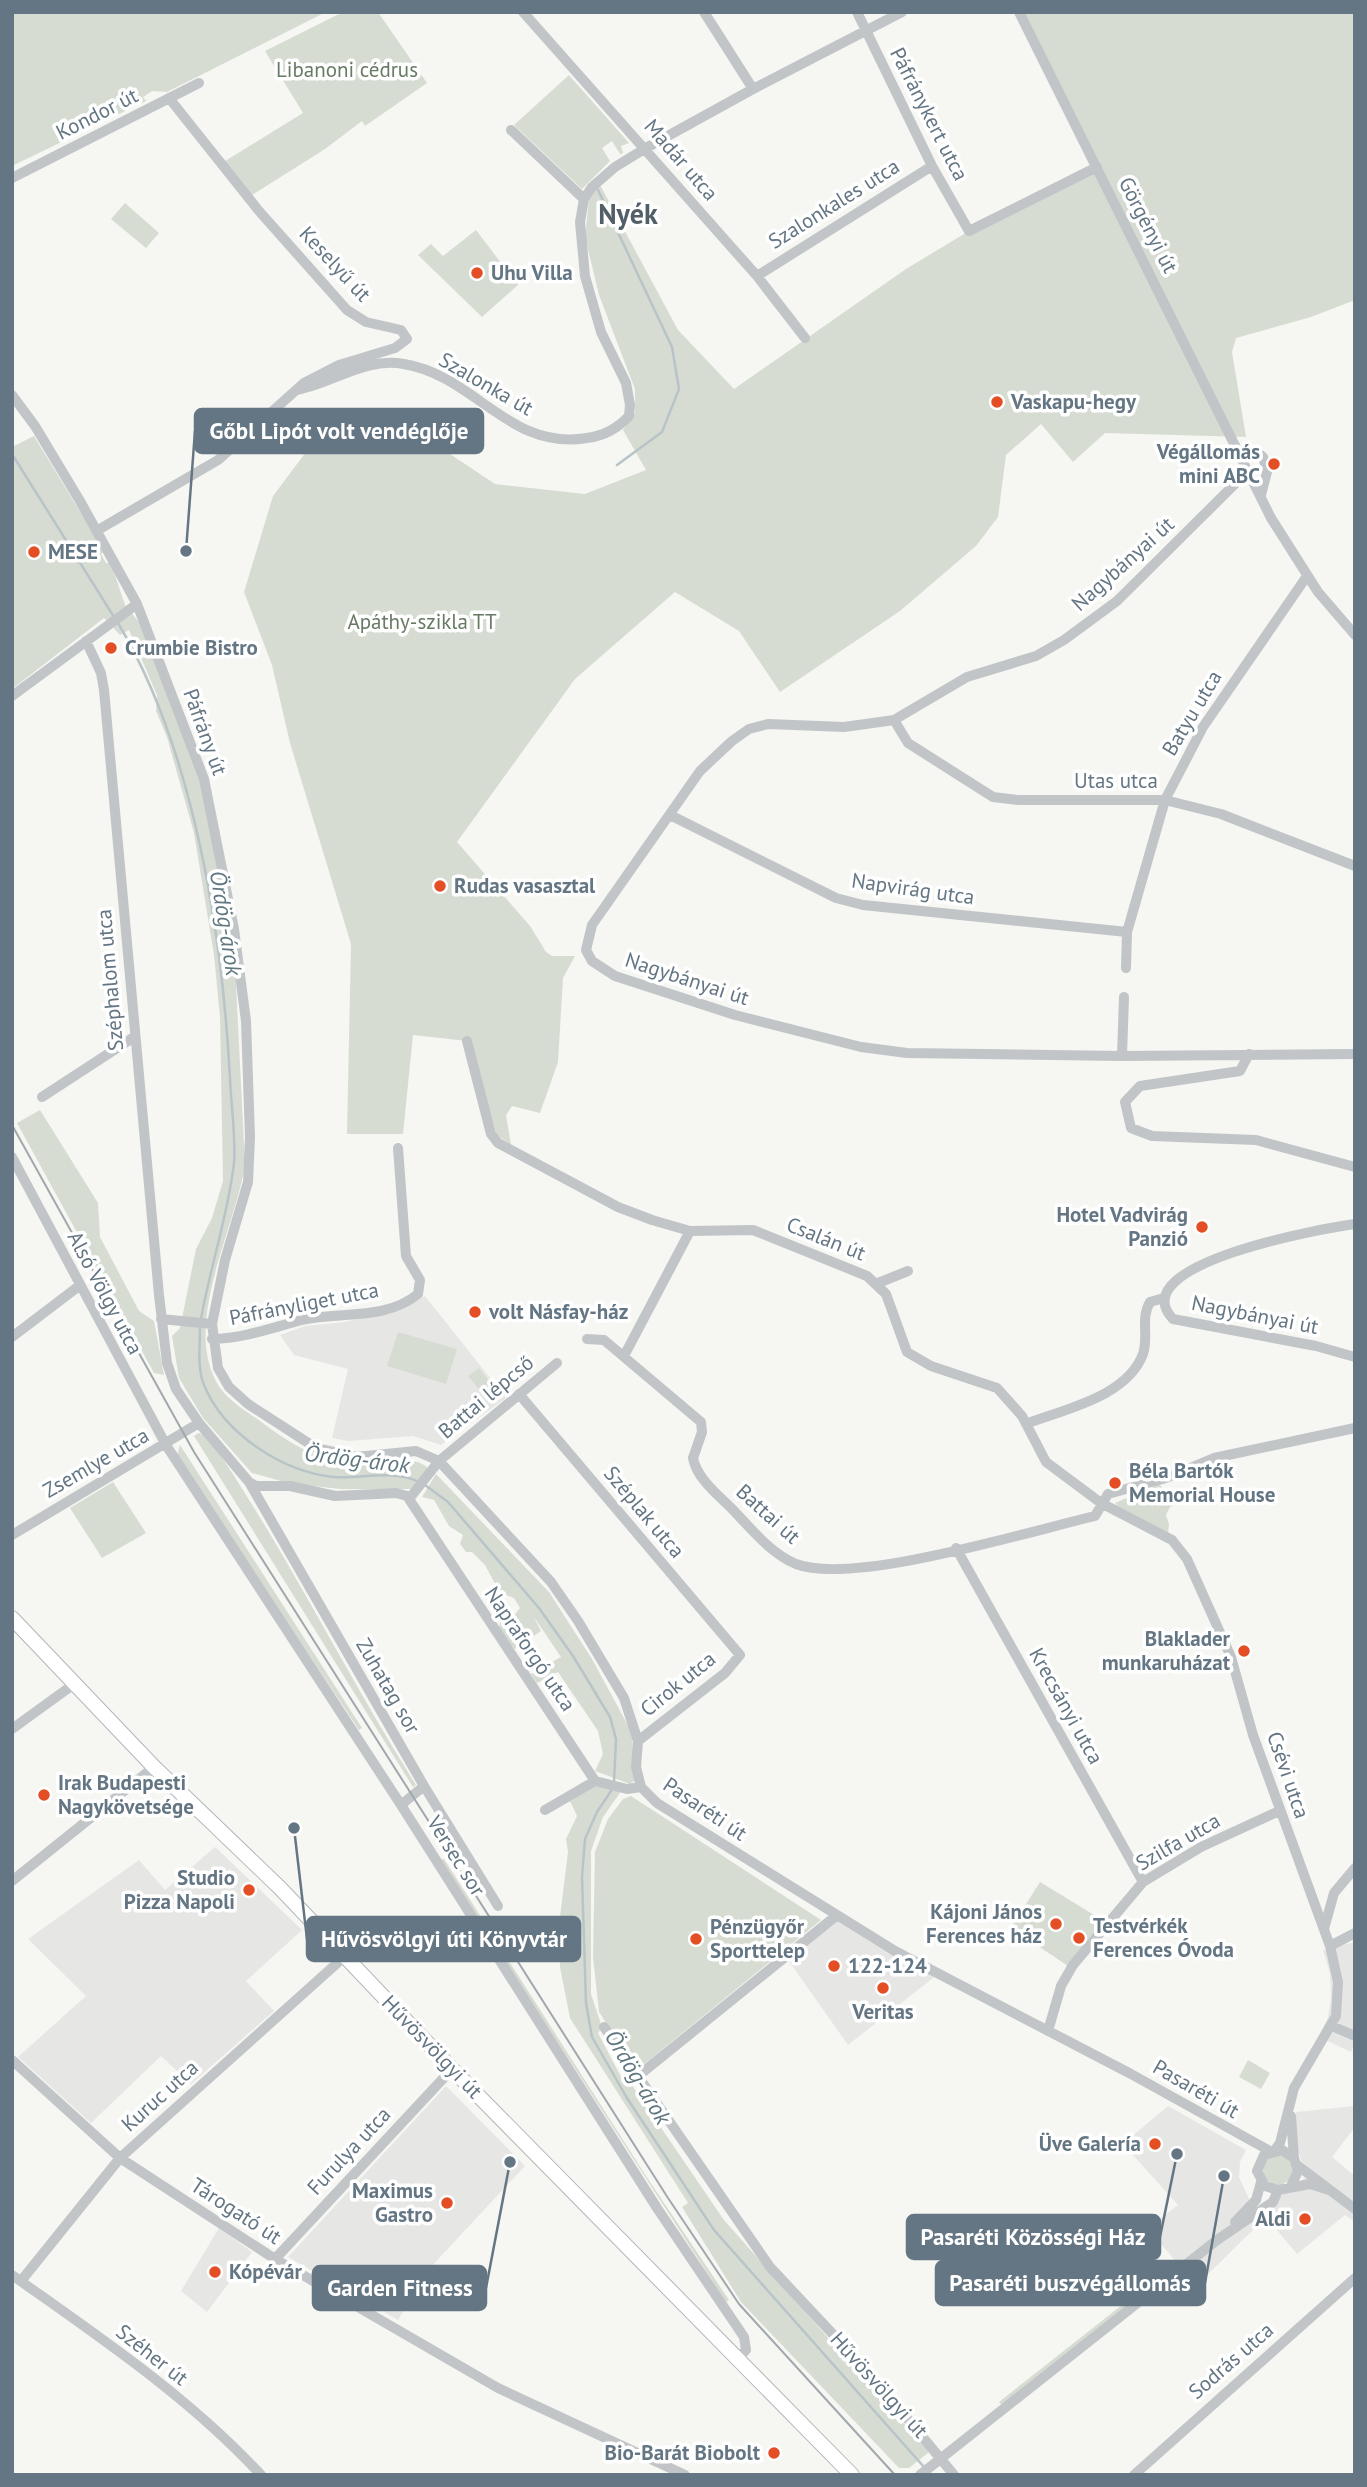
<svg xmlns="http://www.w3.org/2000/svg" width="1367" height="2487" font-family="'PT Sans',sans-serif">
	<rect width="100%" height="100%" fill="#f6f6f2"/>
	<!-- built -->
	<path fill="#e6e7e5" d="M425,1296L506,1398L441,1445L413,1436L348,1441L332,1438L348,1369L294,1355L280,1335L305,1326L345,1322L398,1309Z
		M215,1847L302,1930L246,1981L274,2011L191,2084L161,2056L91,2123L18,2057L86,1996L28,1939L139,1860L165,1890Z
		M836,1916L938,1974L848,2045L786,1957Z
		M1355,1942V2043L1351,2052L1319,2037L1328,2017L1331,1998L1330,1974L1323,1950Z
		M446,2086L525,2166L429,2269L398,2320L288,2257Z
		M1168,2106L1246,2150L1240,2162L1239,2177L1256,2214L1313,2172L1302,2162L1295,2143L1296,2112L1355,2106V2127L1332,2157L1355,2176V2222L1345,2215L1297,2254L1266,2217L1196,2286L1148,2228L1178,2205L1123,2144Z
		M219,2228L252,2252L207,2312L181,2291Z"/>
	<!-- green -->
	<path fill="#d7dcd3" d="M12,12H326L167,92L152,91L143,97L146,101L12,166Z
		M343,12H378L427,83L365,126L362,121L325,149L249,197L222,163L303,113L265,51Z
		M1019,12H1355V300L1311,317L1236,338L1232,352L1246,437L1105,433L1073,462L1041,424L1006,455L998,517L976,546L900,611L780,692L739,631L675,592L575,679L457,842L530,926L546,952L552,956H575L563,978L558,1062L540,1113L512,1106L506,1115L511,1145L497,1135L467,1041L413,1035L403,1134H347L351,944L290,743L272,665L244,592L273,496L318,436L396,418L495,484L585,494L646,470L623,430L635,413V389L599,295L585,237L589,200L599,183L678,330L734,389L906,269L969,231L1097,167Z
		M569,75L629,143L621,146L623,153L620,154L612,141L602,148L610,161L582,189L514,125Z
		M125,203L159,233L146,248L111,219Z
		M476,230L518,285L482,317L418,255L431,244L443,256Z
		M34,436L104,551L101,554L106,563H111L125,605L142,626L201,781L231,944H234L245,1164C236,1226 186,1316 214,1377C222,1397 243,1409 260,1421C285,1440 309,1455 340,1463C368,1470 405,1449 428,1468L411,1489H341L292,1484L252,1473L203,1418L179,1378L172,1336L180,1328L196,1249L212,1218L223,1181L220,1017L214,955L194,833L167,737L156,711L157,695L129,630L120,635L104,618L12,689V447Z
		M40,1110L98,1203L100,1237L139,1311L154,1321L164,1375L154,1373L17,1123Z
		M398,1332L457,1349L446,1384L387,1366Z
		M479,1368L498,1392L488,1400L468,1376Z
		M199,1433L208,1437C285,1548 344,1671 416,1785L413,1787L194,1436Z
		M180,1445L362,1728L359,1730L177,1456Z
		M436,1474L549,1592L592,1659L632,1733L634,1781L630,1784L595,1771L603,1754L598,1731L558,1672L537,1683L531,1674L561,1657L534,1617L541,1631L515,1649L498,1633L500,1622L511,1619L520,1608L514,1598L500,1593L485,1565L472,1552H466L460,1544L463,1535L449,1526L434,1500L422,1497Z
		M113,1482L146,1533L102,1558L70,1508Z
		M1159,1484L1177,1504L1170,1507L1166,1515L1169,1524L1168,1534L1120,1509L1115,1503Z
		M596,1784L622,1790L603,1817L591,1851V1994L602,2027L598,2033L620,2075H625L724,2220L929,2452L909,2468H899L741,2302L682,2207L688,2203L570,2018L560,1967L559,1925L568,1852L566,1839L577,1816L570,1801Z
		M631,1796L821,1920L637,2070L599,2012L593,1957L595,1852L608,1819L623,1799Z
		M444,1859L646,2176L729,2300L726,2302L440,1860Z
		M1040,1882L1104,1921L1068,1966L1011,1928Z
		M1248,2060L1270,2073L1261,2089L1239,2077Z
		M1263 2170a15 15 0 1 1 30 0a15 15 0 1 1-30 0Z
		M1150,2283L1153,2286L1002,2405L999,2402Z"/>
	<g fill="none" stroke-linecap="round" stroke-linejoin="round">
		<!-- stream -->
		<path stroke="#b8c4c8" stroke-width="2.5" d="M598,190L672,347L679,389L662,432L617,465
			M12,454L114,617
			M118,623C194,750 222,932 230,1078C231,1106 236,1136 234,1163C228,1216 210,1267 201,1319
			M200,1326C200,1343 197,1369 204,1385C224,1434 283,1472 334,1477C361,1479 395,1469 419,1482
			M425,1485L448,1502L539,1608L573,1656L610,1717L616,1739L614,1782
			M613,1788L597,1812L585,1839L582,1877L586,2003L592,2037L627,2098L714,2230L924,2467"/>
		<!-- major casing -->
		<g stroke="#b2b7ba" stroke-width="16">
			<path id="major" d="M12,1618L154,1767L280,1888L452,2069L852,2475"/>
		</g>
		<!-- minor -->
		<path stroke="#c1c5c8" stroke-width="10" d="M523,12L757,276L805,338
			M704,12L753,89
			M857,12L932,166L969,231L1097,167
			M1019,12L1271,518L1318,592L1355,635
			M511,130L584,199
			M12,178L199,83
			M757,276L932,166
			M296,390C334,383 364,357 404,364C476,376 509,451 587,438C603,436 618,428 629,416L630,405L626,383L601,332L585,276L580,222L584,199L592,187L615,167L646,148L753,89L902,12
			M12,395L35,426L80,501L137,604L204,779L234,929L246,1021L250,1137L248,1182L225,1260L212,1324L218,1368L229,1387L248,1404L316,1448L356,1457L416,1451L439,1461L551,1582L578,1621L624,1698L638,1741L636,1767L641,1787L657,1803L895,1951L1131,2074L1270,2151
			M1241,455L1255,451L1263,457L1267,472L1261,495
			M1248,471L1117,601L1064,640L1036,656L967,677L894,720L844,727L768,724L749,729L732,741L700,771L592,925L586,950L592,961L615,976L735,1015L861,1047L907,1053L1122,1056L1355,1054
			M98,530L218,460L304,383L339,365L395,348L407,339L401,330L366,322L347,310L259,211L169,98
			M86,641L101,673L104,690L159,1295L167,1363L176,1389L199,1423L249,1482L424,1786L498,1906
			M12,696L137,604
			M894,720L908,743L993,797L1018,800H1165L1221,814L1355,866
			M670,815L836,898L863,905L1127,932
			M1126,968L1127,932L1165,800L1203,727L1307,576
			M467,1041L491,1134L498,1143L618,1207L652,1220L690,1231L753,1230L867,1276L886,1294L907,1352L931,1366L997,1388L1022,1416L1046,1462L1101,1503L1172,1540L1187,1559L1231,1657L1253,1735L1330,1946L1338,1982L1336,2016L1294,2088L1280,2143L1275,2150
			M1249,1054L1240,1071L1140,1086L1125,1102L1131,1128L1152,1136L1256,1140L1355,1167
			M1122,1056L1124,997
			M42,1097L134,1037
			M12,1157L166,1445L401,1805L657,2208L744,2337L746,2350L737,2359
			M1355,1224C1324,1228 1121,1264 1173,1319L1316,1346L1355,1357
			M878,1283L908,1271
			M161,1319L212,1324
			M12,1337L79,1286
			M212,1339C245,1338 271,1328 302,1320C340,1311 385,1321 418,1294L420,1280L406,1256L398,1148
			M587,1339L604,1340L701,1422L702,1432L693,1458C697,1480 721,1497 735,1512C753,1531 772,1554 796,1564C853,1586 1030,1531 1095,1516L1108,1494L1166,1478L1214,1458L1355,1428
			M624,1356L690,1231
			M519,1394L740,1655L725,1673L638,1741
			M1026,1424C1064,1409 1127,1397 1143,1354C1149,1336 1140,1319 1150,1302L1164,1298
			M249,1482L256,1486H290L335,1496L396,1493L407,1496L595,1781L627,1789L641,1787
			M409,1499L439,1461L557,1363
			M12,1535L199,1423
			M956,1548L1143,1882
			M12,1729L74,1684
			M401,1805L424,1786
			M545,1810L595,1781
			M12,1881L154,1767
			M1324,1929L1334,1893L1355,1868
			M1330,1946L1355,1933
			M1332,2026L1355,2036
			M604,2027L770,2267L873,2377L954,2475
			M1048,2031L1061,1986L1073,1965L1143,1882L1201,1847L1279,1811
			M12,2060L120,2158L275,2259L498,2388L685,2475
			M638,2076L836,1916
			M1291,2116L1294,2158
			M1297,2165L1355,2209
			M1291,2186L1298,2171L1294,2158L1282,2150L1264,2155L1257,2171L1265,2186L1278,2190L1310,2184L1329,2190
			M1235,2222L1256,2200L1261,2182
			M275,2259L452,2069
			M12,2275C98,2336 189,2397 261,2475
			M21,2281L120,2158L344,1957
			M920,2475L1217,2240L1273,2202L1278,2190
			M1134,2475L1355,2278"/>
		<!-- major -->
		<use href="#major" stroke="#fff" stroke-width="14"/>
		<!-- tram -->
		<path stroke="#a1a8ad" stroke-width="2" d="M12,1125L194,1452L668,2198L739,2304L895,2475"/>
	</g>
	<!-- markers -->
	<g fill="#e44e24" stroke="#fff" stroke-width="2.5">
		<circle cx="477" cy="273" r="7"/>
		<circle cx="997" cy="402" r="7"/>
		<circle cx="1274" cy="464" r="7"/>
		<circle cx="34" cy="552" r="7"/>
		<circle cx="111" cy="648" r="7"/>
		<circle cx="440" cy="886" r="7"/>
		<circle cx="1202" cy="1227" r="7"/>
		<circle cx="475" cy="1312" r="7"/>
		<circle cx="1115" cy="1483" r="7"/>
		<circle cx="1244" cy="1651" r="7"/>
		<circle cx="44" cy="1795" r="7"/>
		<circle cx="249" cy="1890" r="7"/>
		<circle cx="1056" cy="1924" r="7"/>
		<circle cx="1079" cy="1938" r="7"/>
		<circle cx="696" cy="1939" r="7"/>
		<circle cx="834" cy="1966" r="7"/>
		<circle cx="883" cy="1988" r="7"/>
		<circle cx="1155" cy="2144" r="7"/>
		<circle cx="447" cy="2203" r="7"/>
		<circle cx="1305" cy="2219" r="7"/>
		<circle cx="215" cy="2272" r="7"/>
		<circle cx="774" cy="2453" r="7"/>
	</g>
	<g text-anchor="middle" stroke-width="7" stroke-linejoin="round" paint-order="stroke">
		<!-- park labels -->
		<g font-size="21" fill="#687a63" stroke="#fff">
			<text x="347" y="77">Libanoni cédrus</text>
			<text x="422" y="629">Apáthy-szikla TT</text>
		</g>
		<!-- street labels -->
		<g font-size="21" fill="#647683" stroke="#fff">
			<text transform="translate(97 114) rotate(-27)" y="7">Kondor út</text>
			<text transform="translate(929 114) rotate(63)" y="7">Páfránykert utca</text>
			<text transform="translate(681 160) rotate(49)" y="7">Madár utca</text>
			<text transform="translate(834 204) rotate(-32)" y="7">Szalonkales utca</text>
			<text transform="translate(1148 225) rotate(63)" y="7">Görgényi út</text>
			<text transform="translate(335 264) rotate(47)" y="7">Keselyű út</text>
			<text transform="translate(486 384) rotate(30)" y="7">Szalonka út</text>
			<text transform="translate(1123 564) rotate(-42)" y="7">Nagybányai út</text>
			<text transform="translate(1192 713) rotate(-59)" y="7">Batyu utca</text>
			<text transform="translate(205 732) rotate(70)" y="7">Páfrány út</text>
			<text x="1116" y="788">Utas utca</text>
			<text transform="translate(913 889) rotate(8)" y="7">Napvirág utca</text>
			<text transform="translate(687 979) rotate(18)" y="7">Nagybányai út</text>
			<text transform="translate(110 980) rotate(-95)" y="7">Széphalom utca</text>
			<text transform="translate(826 1239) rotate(22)" y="7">Csalán út</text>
			<text transform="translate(105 1293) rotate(62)" y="7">Alsó Völgy utca</text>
			<text transform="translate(304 1304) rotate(-11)" y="7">Páfrányliget utca</text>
			<text transform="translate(1255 1315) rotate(11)" y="7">Nagybányai út</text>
			<text transform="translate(486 1397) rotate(-40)" y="7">Battai lépcső</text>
			<text transform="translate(96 1463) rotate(-30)" y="7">Zsemlye utca</text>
			<text transform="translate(644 1512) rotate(50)" y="7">Széplak utca</text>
			<text transform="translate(768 1514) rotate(42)" y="7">Battai út</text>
			<text transform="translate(530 1649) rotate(56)" y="7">Napraforgó utca</text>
			<text transform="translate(678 1684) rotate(-39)" y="7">Cirok utca</text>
			<text transform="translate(388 1686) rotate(60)" y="7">Zuhatag sor</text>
			<text transform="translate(1066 1706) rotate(61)" y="7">Krecsányi utca</text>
			<text transform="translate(1288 1775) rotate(71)" y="7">Csévi utca</text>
			<text transform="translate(705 1809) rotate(34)" y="7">Pasaréti út</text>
			<text transform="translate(1178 1842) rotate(-30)" y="7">Szilfa utca</text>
			<text transform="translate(456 1856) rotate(58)" y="7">Versec sor</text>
			<text transform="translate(432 2047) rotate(46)" y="7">Hűvösvölgyi út</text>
			<text transform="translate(1196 2089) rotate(30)" y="7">Pasaréti út</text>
			<text transform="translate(160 2096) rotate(-42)" y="7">Kuruc utca</text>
			<text transform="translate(349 2151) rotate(-47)" y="7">Furulya utca</text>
			<text transform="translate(236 2211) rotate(33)" y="7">Tárogató út</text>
			<text transform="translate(152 2355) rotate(38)" y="7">Széher út</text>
			<text transform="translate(1231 2361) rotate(-41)" y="7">Sodrás utca</text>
			<text transform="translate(879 2385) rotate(48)" y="7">Hűvösvölgyi út</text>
		</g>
		<!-- poi labels -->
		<g font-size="21" font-weight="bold" fill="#647683" stroke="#fff" text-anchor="start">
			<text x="491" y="280">Uhu Villa</text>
			<text x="1011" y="409">Vaskapu-hegy</text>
			<text x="1260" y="459" text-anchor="end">Végállomás<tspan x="1260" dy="24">mini ABC</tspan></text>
			<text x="48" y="559">MESE</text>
			<text x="125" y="655">Crumbie Bistro</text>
			<text x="454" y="893">Rudas vasasztal</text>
			<text x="1188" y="1222" text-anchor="end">Hotel Vadvirág<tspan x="1188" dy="24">Panzió</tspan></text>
			<text x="489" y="1319">volt Násfay-ház</text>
			<text x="1129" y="1478">Béla Bartók<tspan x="1129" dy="24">Memorial House</tspan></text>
			<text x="1230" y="1646" text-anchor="end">Blaklader<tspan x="1230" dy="24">munkaruházat</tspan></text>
			<text x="58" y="1790">Irak Budapesti<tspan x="58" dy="24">Nagykövetsége</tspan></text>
			<text x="235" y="1885" text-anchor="end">Studio<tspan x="235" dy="24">Pizza Napoli</tspan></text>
			<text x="1042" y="1919" text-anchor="end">Kájoni János<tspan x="1042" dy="24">Ferences ház</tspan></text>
			<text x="1093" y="1933">Testvérkék<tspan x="1093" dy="24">Ferences Óvoda</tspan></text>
			<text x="710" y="1934">Pénzügyőr<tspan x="710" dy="24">Sporttelep</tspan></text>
			<text x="848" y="1973">122-124</text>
			<text x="883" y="2019" text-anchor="middle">Veritas</text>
			<text x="1141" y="2151" text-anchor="end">Üve Galería</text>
			<text x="433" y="2198" text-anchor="end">Maximus<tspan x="433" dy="24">Gastro</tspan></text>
			<text x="1291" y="2226" text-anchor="end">Aldi</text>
			<text x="229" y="2279">Kópévár</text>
			<text x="760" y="2460" text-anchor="end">Bio-Barát Biobolt</text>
		</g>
		<!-- water labels -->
		<g font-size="23" font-style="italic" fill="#607780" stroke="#fff">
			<text transform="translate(226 923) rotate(81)" y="8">Ördög-árok</text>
			<text transform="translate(357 1459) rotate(7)" y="8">Ördög-árok</text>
			<text transform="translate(638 2077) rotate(59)" y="8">Ördög-árok</text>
		</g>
		<!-- district labels -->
		<g font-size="28" font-weight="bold" fill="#525f68" stroke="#fff">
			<text x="628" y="224">Nyék</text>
		</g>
	</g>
	<!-- callouts -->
	<path fill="none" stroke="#647683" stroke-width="2.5" d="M186 551L195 431M294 1828L307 1939M1177 2154L1160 2237M1224 2176L1205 2283M510 2162L486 2288"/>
	<g fill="#647683" stroke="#fff" stroke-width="2.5">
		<circle cx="186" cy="551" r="7"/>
		<circle cx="294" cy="1828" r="7"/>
		<circle cx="1177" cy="2154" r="7"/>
		<circle cx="1224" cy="2176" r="7"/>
		<circle cx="510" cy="2162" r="7"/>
	</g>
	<g fill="#647683" stroke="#647683" stroke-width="2.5">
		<rect x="195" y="409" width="288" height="44" rx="7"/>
		<rect x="307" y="1917" width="273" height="44" rx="7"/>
		<rect x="907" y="2215" width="253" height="44" rx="7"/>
		<rect x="936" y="2261" width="269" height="44" rx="7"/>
		<rect x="313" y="2266" width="173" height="44" rx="7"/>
	</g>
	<g font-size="23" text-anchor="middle" font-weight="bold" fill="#fff">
		<text x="339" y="439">Gőbl Lipót volt vendéglője</text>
		<text x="444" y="1947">Hűvösvölgyi úti Könyvtár</text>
		<text x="1033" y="2245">Pasaréti Közösségi Ház</text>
		<text x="1070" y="2291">Pasaréti buszvégállomás</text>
		<text x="400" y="2296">Garden Fitness</text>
	</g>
	<!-- border -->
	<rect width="1367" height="2487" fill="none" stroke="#647683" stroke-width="28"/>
</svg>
